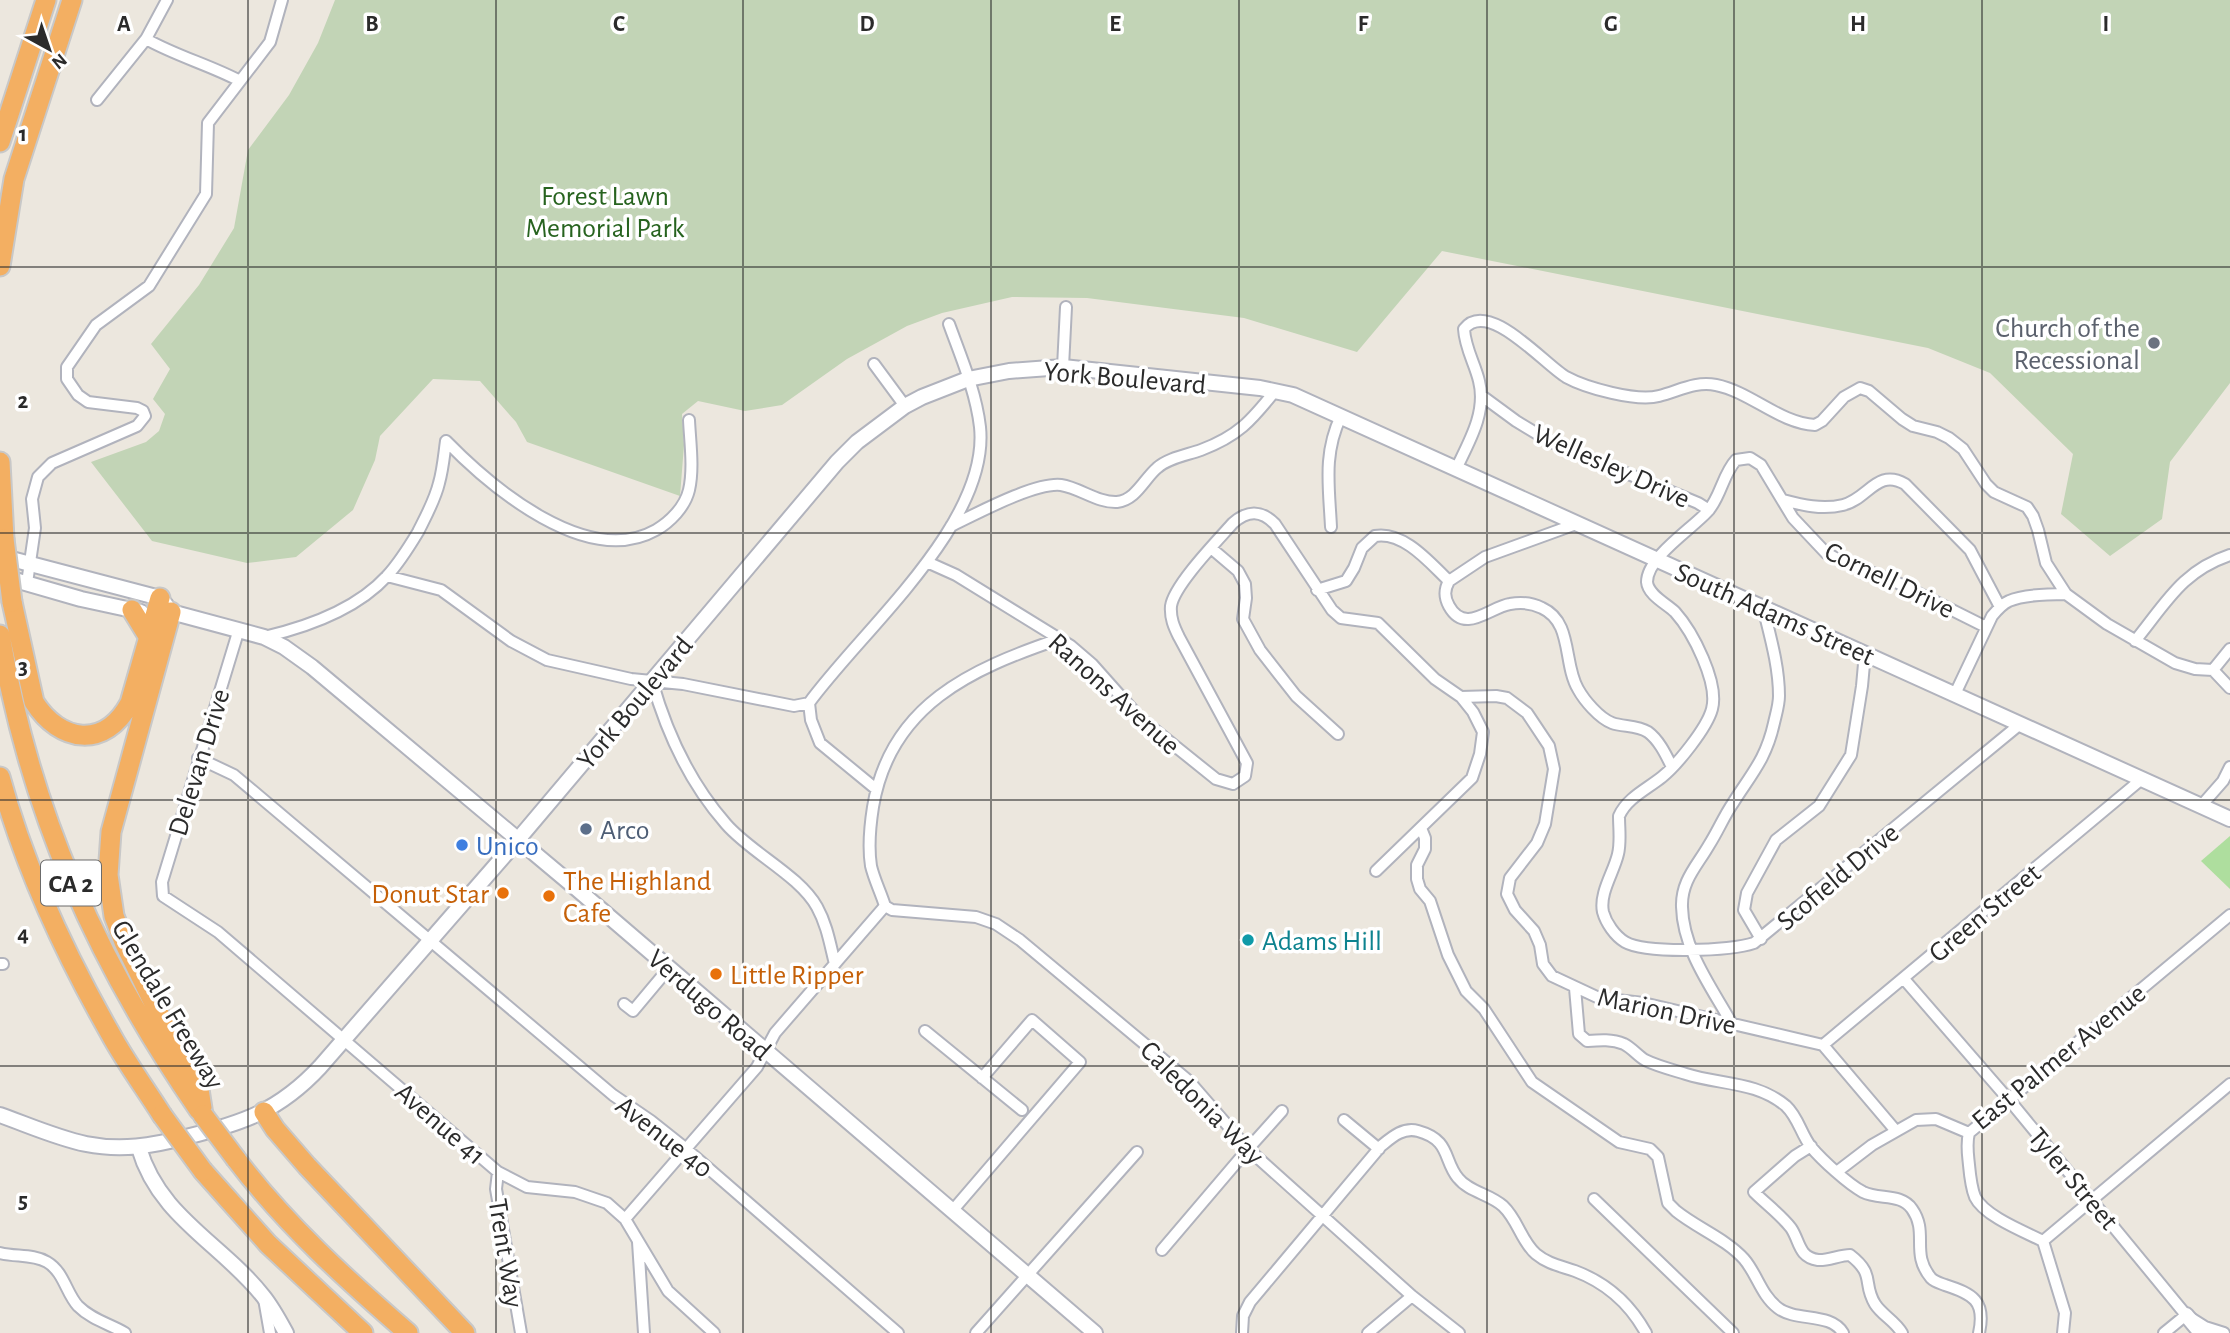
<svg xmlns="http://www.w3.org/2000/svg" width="2230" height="1333" font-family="'Alegreya Sans',sans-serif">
	<rect width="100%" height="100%" fill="#ece7de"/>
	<!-- green -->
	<path fill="#aede9e" d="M2230,836V889L2201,861Z"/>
	<!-- cemetery -->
	<path fill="#c2d4b6" d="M335,0H2230V383L2170,462L2162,519L2110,556L2061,514L2073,454L1990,373L1928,348L1442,251L1357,352L1244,318L1087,298L1012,297L942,313L907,326L847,359L782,405L745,411L698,401L682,414L684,445L680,496L527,442L516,422L480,381L433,379L380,436L375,460L353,510L296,557L247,563L152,541L91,462L146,442L159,431L165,414L153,399L170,369L151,344L199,285L234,228L248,150L289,95L318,43Z"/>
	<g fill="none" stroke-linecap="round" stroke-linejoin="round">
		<!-- street casing -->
		<g stroke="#b1b3bd" stroke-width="14">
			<path id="street" d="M146,39C176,56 210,65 240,81
				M97,100L146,39L167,0
				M874,364L905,406
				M1063,367L1066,307
				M1482,396L1516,421L1549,441L1698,503L1709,510
				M1456,469C1469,442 1487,412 1479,381C1475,364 1465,348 1464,329C1488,298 1544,364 1566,377C1586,388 1637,402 1659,396C1679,391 1695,381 1716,385C1751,392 1779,423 1815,425L1822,421L1844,397L1860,388L1869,391L1902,419L1913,426L1937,432L1949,438L1963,449L1986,484L1994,492L2027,507L2033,516L2038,530L2046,563L2066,594L2107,624L2175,663L2195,669L2213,670L2230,688
				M1783,500C1802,505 1822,510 1843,505C1868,499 1877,468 1905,484L1970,550L2000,607
				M951,526C976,514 1035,482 1061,485C1080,488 1098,503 1117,502C1136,500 1144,479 1157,468C1168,458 1187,455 1201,450C1238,436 1251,421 1275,391
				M1331,527C1329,486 1323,454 1341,416
				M1211,548L1238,571L1245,584L1246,598L1243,619L1260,650L1296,696L1338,734
				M927,562L956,575L1071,646L1092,664L1140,718L1216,779L1233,784L1245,776L1247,763L1179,637C1174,627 1170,618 1171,606C1174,585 1218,540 1233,523C1248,510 1261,510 1275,524L1332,610L1341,618L1378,623L1435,679L1461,697L1473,712L1483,732L1480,754L1472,778L1376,871
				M387,576L441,590L511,641L547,660L631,679L683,684L794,706L809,703
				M1449,581C1444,590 1444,597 1449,606C1465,635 1490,607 1510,604C1521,602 1532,603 1542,608C1573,622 1563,664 1578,689C1584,700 1599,718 1612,723C1623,727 1637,725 1648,732C1659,740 1666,755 1672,767
				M27,583L35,528L32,499L38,477L52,463L137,426L145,416L143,411L137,408L88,402L78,395L67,379V367L96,325L149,286L206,194L208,123L270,42L282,0
				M1317,590L1346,581L1354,568L1362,548L1375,536C1404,531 1430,563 1449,581L1485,557L1576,524
				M1986,627L1896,582L1839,560L1826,553L1793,518L1761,465L1750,458L1736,460C1723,474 1721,496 1708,511C1692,529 1647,557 1647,582C1648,595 1667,604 1675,612C1693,632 1719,683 1712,709C1707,728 1677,765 1662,777C1647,789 1627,798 1619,816C1619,829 1621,842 1618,854C1614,872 1599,893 1603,912C1606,923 1615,936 1625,942C1646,954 1731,951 1754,943L2019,725
				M239,629L162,882L163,896L218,932L498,1172L527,1187L575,1192L607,1203L625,1219L668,1291L714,1333
				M264,637C307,627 356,610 387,576C399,563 409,547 418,532C426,516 435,500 439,483C443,469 444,455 446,441C491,487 587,569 656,530C670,522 685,507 689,490C694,468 690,442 689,420
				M2135,641C2166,603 2182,571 2230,555
				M2213,670L2230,649
				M652,681C667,734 689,782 726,824C751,853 799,875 817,907C827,925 830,944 835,964
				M1955,694L1992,616C1997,610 2002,604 2009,601C2022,595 2051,594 2066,594
				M1461,697L1496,696L1507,698L1527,713L1549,746L1554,769L1545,824L1537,843L1510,878L1507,894L1515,910L1534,931L1540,945L1543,964L1552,976L1599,998L1643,1003L1823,1045L1896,1131
				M198,758L234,775L613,1095L651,1121L685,1148L898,1333
				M876,789L820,743L811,720L809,703C862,630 990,523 980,427C976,392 961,357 949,324
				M2201,806L2223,781L2230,767
				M1421,828L1425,838V849L1417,865V879L1420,889L1430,901L1448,955L1466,991L1484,1009L1532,1082L1619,1142L1650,1149L1658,1157L1668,1203L1676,1211C1697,1228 1726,1239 1744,1259C1757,1274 1761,1295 1778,1308C1796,1322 1831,1312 1843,1333
				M885,906L892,910L976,917L996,924L1020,940L1189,1081L1248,1149L1412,1296L1459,1333
				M1761,939L1744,910L1747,893L1776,840L1819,806L1851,755L1862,686L1865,653
				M0,964H3
				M1904,979L2015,1107L2186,1315L2205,1327L2224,1333
				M1575,988L1579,1034L1587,1041C1600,1040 1612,1039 1624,1044C1632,1048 1638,1056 1645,1060C1657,1066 1673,1070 1686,1074C1720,1085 1756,1081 1786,1106C1798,1117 1801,1134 1811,1147C1822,1160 1848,1184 1863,1192C1879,1200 1901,1193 1912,1209C1929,1233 1910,1253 1931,1278C1935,1282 1940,1283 1945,1285C1973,1294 1986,1301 1979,1333
				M624,1004L633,1011L669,968
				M1732,1024C1712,988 1683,950 1682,907C1681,881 1697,866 1709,845C1718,831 1724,816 1733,803C1752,773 1766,759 1774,723C1776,714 1779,705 1779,696C1779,666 1770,636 1763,607
				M925,1031L1022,1110
				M1823,1045L2143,778
				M1344,1120L1379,1149
				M1969,1133L2230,915
				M1969,1133C1966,1144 1968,1154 1969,1165C1970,1176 1971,1187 1975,1197C1984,1216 2025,1232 2043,1241L2065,1313L2063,1333
				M1811,1146L1795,1156L1754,1192C1766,1204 1781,1215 1791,1228C1800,1241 1798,1257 1818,1260C1827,1261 1840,1255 1850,1255C1876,1275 1862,1283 1875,1304C1882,1315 1895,1321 1902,1333
				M1838,1171L1872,1145L1916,1120L1936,1119L1969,1133
				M498,1172L496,1189L521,1333
				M1594,1199L1733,1333
				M953,1210L1080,1062L1032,1020L982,1078
				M625,1219L757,1067L775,1033L885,906C881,893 874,879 871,866C868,847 870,826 873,807C890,705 971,669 1059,639
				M2043,1241L2230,1084
				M638,1242L644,1333
				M1162,1250L1248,1149L1282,1111
				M0,1253C16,1257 33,1254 47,1262C64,1272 66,1293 78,1306C92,1320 110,1324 125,1333
				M264,1299L270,1333
				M976,1333L1137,1152
				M1242,1333L1243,1316L1250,1302L1381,1146C1392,1137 1403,1127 1418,1131C1451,1140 1443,1160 1458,1178C1469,1192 1490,1194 1503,1206C1518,1220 1521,1241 1536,1254C1548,1264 1561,1266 1575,1271C1607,1283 1630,1304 1646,1333
				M1368,1333L1412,1296
				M2164,1333L2186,1315"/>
		</g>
		<!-- secondary casing -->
		<g stroke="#b1b3bd" stroke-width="18">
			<path id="secondary" d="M0,556L160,598L166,605
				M1,576L81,599L141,612
				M164,613L171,612L264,637L284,647L312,667L577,889L1095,1333
				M0,1115C28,1125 57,1138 86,1144C121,1151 152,1146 186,1137C243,1123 279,1111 320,1067L510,849L837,462L857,442L905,406L922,397L968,379L1009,371L1063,367L1260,388L1293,395L2230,819
				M139,1148C159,1217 221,1243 263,1296C272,1307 279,1320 286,1333
				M2186,1315L2201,1333"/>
		</g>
		<!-- highway casing -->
		<g stroke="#c8c8c8" stroke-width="23">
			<path id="highway" d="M0,142L46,0
				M0,266L14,179L72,0
				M0,462L4,539
				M12,602L34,702C60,743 105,749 130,703L160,598
				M132,610L148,636
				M171,612L111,832L108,875L114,916L124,942L163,1022L198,1083L203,1115
				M0,635C30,813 97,962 199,1110
				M0,777C24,866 64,952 110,1033C125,1061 145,1088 162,1115
				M264,1112L275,1129L307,1166L465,1333
				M236,1159C286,1225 346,1279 408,1333
				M203,1171L268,1244L363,1333"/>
		</g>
		<!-- street -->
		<use href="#street" stroke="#fff" stroke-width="10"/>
		<!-- secondary -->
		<use href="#secondary" stroke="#fff" stroke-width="14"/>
		<!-- highway -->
		<use href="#highway" stroke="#f3af62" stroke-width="19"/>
		<!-- highway-bridge casing -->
		<g stroke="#c8c8c8" stroke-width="23" stroke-linecap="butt">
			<path id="highway-bridge" d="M4,539L12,602
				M162,1115L203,1171
				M203,1115L236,1159"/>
		</g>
		<!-- highway-bridge -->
		<use href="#highway-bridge" stroke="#f3af62" stroke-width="19"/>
	</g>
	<!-- grid -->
	<path fill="none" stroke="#2b2b2b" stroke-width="2" stroke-opacity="0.55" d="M248,0V1333M496,0V1333M743,0V1333M991,0V1333M1239,0V1333M1487,0V1333M1734,0V1333M1982,0V1333M0,267H2230M0,533H2230M0,800H2230M0,1066H2230"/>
	<!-- markers -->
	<circle fill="#6b7280" stroke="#fff" stroke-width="2.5" cx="2154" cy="343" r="7"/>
	<circle fill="#5c6f8a" stroke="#fff" stroke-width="2.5" cx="586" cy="829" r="7"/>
	<circle fill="#3f7fe0" stroke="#fff" stroke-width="2.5" cx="462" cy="845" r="7"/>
	<g fill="#e8710a" stroke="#fff" stroke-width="2.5">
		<circle cx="503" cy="893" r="7"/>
		<circle cx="549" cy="896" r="7"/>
		<circle cx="716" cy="974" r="7"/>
	</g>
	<circle fill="#0f9aa8" stroke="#fff" stroke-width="2.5" cx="1248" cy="940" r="7"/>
	<g text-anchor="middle" stroke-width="7" stroke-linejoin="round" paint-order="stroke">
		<!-- shield labels -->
		<rect fill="#fff" stroke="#6b6b6b" stroke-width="2" x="41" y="860.5" width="60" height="45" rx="5"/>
		<g font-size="26" font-weight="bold" fill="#2b2b2b">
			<text x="71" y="892">CA 2</text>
		</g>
		<!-- park labels -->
		<g font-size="28" fill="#27631f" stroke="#fff">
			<text x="605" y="205">Forest Lawn<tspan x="605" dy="32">Memorial Park</tspan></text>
		</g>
		<!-- worship labels -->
		<g font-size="28" fill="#5b616d" stroke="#fff" text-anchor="end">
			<text x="2140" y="337">Church of the<tspan x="2140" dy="32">Recessional</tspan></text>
		</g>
		<!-- street labels -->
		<g font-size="28" fill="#2b2b2b" stroke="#fff">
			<text transform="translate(1125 377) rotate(5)" y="10">York Boulevard</text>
			<text transform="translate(1612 465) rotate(24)" y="10">Wellesley Drive</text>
			<text transform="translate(1890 579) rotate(26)" y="10">Cornell Drive</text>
			<text transform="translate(1775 613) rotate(24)" y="10">South Adams Street</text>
			<text transform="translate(1115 693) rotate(42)" y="10">Ranons Avenue</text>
			<text transform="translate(634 702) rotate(-50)" y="10">York Boulevard</text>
			<text transform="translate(198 762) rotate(-73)" y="10">Delevan Drive</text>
			<text transform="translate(1837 876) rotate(-40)" y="10">Scofield Drive</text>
			<text transform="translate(1984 912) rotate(-40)" y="10">Green Street</text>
			<text transform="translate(169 1004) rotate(59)" y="10">Glendale Freeway</text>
			<text transform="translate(710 1004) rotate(41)" y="10">Verdugo Road</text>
			<text transform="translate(1667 1010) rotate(12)" y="10">Marion Drive</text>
			<text transform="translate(2058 1056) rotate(-39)" y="10">East Palmer Avenue</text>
			<text transform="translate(1203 1102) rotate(45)" y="10">Caledonia Way</text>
			<text transform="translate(441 1123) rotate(41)" y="10">Avenue 41</text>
			<text transform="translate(665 1136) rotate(38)" y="10">Avenue 40</text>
			<text transform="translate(2074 1178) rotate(50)" y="10">Tyler Street</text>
			<text transform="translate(507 1253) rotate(81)" y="10">Trent Way</text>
		</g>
		<!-- service labels -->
		<g font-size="28" fill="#4e5e75" stroke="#fff" text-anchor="start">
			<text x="600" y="839">Arco</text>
		</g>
		<!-- shop labels -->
		<g font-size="28" fill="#366cbe" stroke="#fff" text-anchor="start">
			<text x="476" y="855">Unico</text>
		</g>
		<!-- food labels -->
		<g font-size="28" fill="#c56008" stroke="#fff" text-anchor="start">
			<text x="563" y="890">The Highland<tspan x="563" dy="32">Cafe</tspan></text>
			<text x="489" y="903" text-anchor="end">Donut Star</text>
			<text x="730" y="984">Little Ripper</text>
		</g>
		<!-- culture labels -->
		<g font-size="28" fill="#0d838f" stroke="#fff" text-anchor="start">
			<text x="1262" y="950">Adams Hill</text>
		</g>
	</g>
	<g font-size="23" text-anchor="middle" font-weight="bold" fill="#2b2b2b" stroke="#fff" stroke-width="7" stroke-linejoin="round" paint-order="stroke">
		<text x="124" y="31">A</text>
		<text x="372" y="31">B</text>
		<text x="619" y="31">C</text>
		<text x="867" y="31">D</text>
		<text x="1115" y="31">E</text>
		<text x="1363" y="31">F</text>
		<text x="1611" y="31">G</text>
		<text x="1858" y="31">H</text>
		<text x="2106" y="31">I</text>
		<text x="23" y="141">1</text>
		<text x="23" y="408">2</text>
		<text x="23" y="674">3</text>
		<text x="23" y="941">4</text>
		<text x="23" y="1208">5</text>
	</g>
	<!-- north arrow -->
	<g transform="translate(49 49) rotate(140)" stroke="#ffffff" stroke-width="5" paint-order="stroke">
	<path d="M0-5L12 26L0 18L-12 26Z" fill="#2b2b2b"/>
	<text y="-10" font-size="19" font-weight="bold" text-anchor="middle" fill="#2b2b2b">N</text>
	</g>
</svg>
